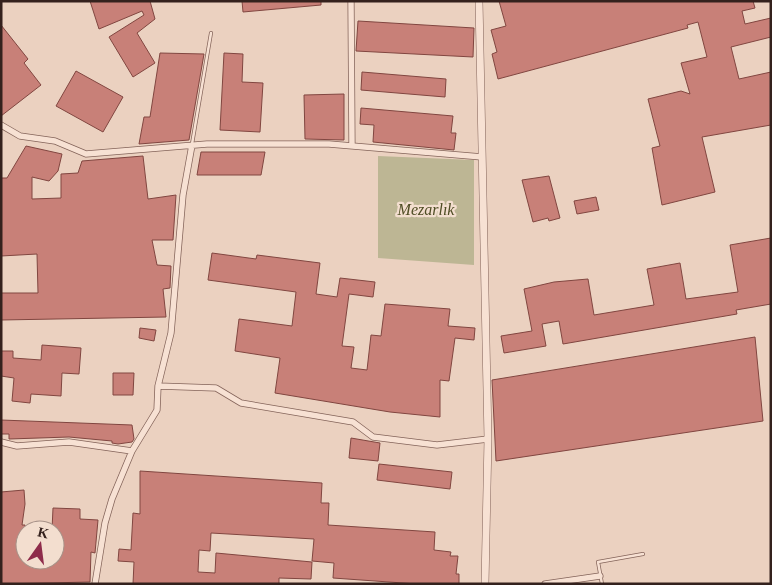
<svg xmlns="http://www.w3.org/2000/svg" width="772" height="585" font-family="'Times New Roman',serif">
	<rect width="100%" height="100%" fill="#ebd1c0"/>
	<!-- cemetery -->
	<path fill="#bdb694" d="M378,156L474,160V265L378,258Z"/>
	<!-- building -->
	<path fill="#c88078" stroke="#814640" d="M90,1H150L155,19L137,33L155,63L133,77L109,37L144,15L142,11L99,29Z
		M242,1H321V5L243,12Z
		M499,1H753L755,8L742,11L745,24L771,18V37L731,47L739,79L771,72V125L702,137L715,192L662,205L652,148L660,146L648,99L681,91L690,94L681,63L707,57L698,22L687,25L688,28L498,79L492,54L497,52L491,30L506,26Z
		M358,21L474,28L473,57L356,51Z
		M1,25L28,59L24,63L41,85L1,116Z
		M160,53L204,54L189,140L139,144L144,117H150Z
		M224,53L243,54L242,82L263,83L260,132L220,130Z
		M76,71L123,97L103,132L56,106Z
		M362,72L446,79L445,97L361,90Z
		M344,94V140L305,139L304,95Z
		M361,108L453,116L451,133H456L454,150L373,142L374,125L360,124Z
		M26,146L62,154L58,171L49,181L32,177V199L61,198V174L78,173L82,161L143,156L148,199L176,195L173,240H152L157,265L171,266L170,288L163,289L166,317L1,320V293H38L37,254L1,256V178H7Z
		M201,152H265L261,175H197Z
		M549,176L560,218L549,221L548,218L533,222L522,180Z
		M596,197L599,210L577,214L574,201Z
		M771,238V304L736,310L737,314L563,344L559,321L542,324L546,346L504,353L501,336L532,331L524,289L554,282L588,279L594,315L654,305L647,269L680,263L686,299L738,292L730,245Z
		M212,253L256,259L257,255L320,263L316,294L337,297L340,278L375,282L373,297L349,294L342,346L354,347L351,368L367,370L371,335L381,336L385,304L450,309L448,326L475,328L474,340L455,338L449,381L440,380V417L390,412L275,393L280,358L235,351L239,319L292,326L296,292L208,280Z
		M140,328L156,330L154,341L139,338Z
		M755,337L763,421L496,461L492,380Z
		M42,345L81,348L79,374L62,373L61,396L31,394L30,403L12,401L14,378L1,376V351H13V358L41,360Z
		M113,373H134L133,395H113Z
		M1,420L132,425L134,439L132,442L118,444L112,443V441L69,437L9,439V434H1Z
		M351,438L380,443L378,461L349,458Z
		M379,464L452,472L450,489L377,480Z
		M140,471L322,483L321,503H329L328,525L435,532L434,550L451,552L450,556H458L456,574H459V584H417L333,578L334,563L312,561L314,539L211,533L210,551L199,550L198,572L215,573L216,553L312,562L311,579L279,578V584H133L134,562L118,561L119,549L131,550L133,513L140,514Z
		M24,490L25,504L22,525H25V560H55V530H52L53,508L80,509V519L98,520L95,553L91,552L90,582L1,584V492Z"/>
	<g fill="none" stroke-linecap="round" stroke-linejoin="round">
		<!-- service casing -->
		<g stroke="#836359" stroke-width="4">
			<path id="service" d="M192,144L211,33
				M602,584L598,562L643,554"/>
		</g>
		<!-- minor casing -->
		<g stroke="#836359" stroke-width="7">
			<path id="minor" d="M351,1L352,146
				M1,125L20,136L55,141L86,154L207,144H329L482,157
				M158,386L216,388L241,403L353,422L373,437L437,445L488,439
				M1,442L17,446L69,442L132,451
				M95,584L105,523L112,499L132,451L157,410L158,386L171,333L183,195L192,145
				M545,584L600,576"/>
		</g>
		<!-- tertiary casing -->
		<g stroke="#836359" stroke-width="8">
			<path id="tertiary" d="M479,1L488,439L485,584"/>
		</g>
		<!-- service -->
		<use href="#service" stroke="#f7e1d3" stroke-width="2.5"/>
		<!-- minor -->
		<use href="#minor" stroke="#f7e1d3" stroke-width="5.5"/>
		<!-- tertiary -->
		<use href="#tertiary" stroke="#f7e1d3" stroke-width="7"/>
	</g>
	<g text-anchor="middle" stroke-width="4.5" stroke-linejoin="round" paint-order="stroke">
		<!-- park labels -->
		<g font-size="16" font-style="italic" fill="#4f4d24" stroke="#f3decf">
			<text x="426" y="215">Mezarlık</text>
		</g>
	</g>
	<!-- border -->
	<rect width="772" height="585" fill="none" stroke="#34211d" stroke-width="5"/>
	<!-- north arrow -->
	<g transform="translate(40 545) rotate(14)"><circle r="24" fill="#f3decf" stroke="#a79288"/>
	<path d="M0-4L9 19L0 12L-9 19Z" fill="#8f2c4b"/>
	<text y="-8" font-size="14" font-weight="bold" text-anchor="middle" fill="#34211d">K</text>
	</g>
</svg>
